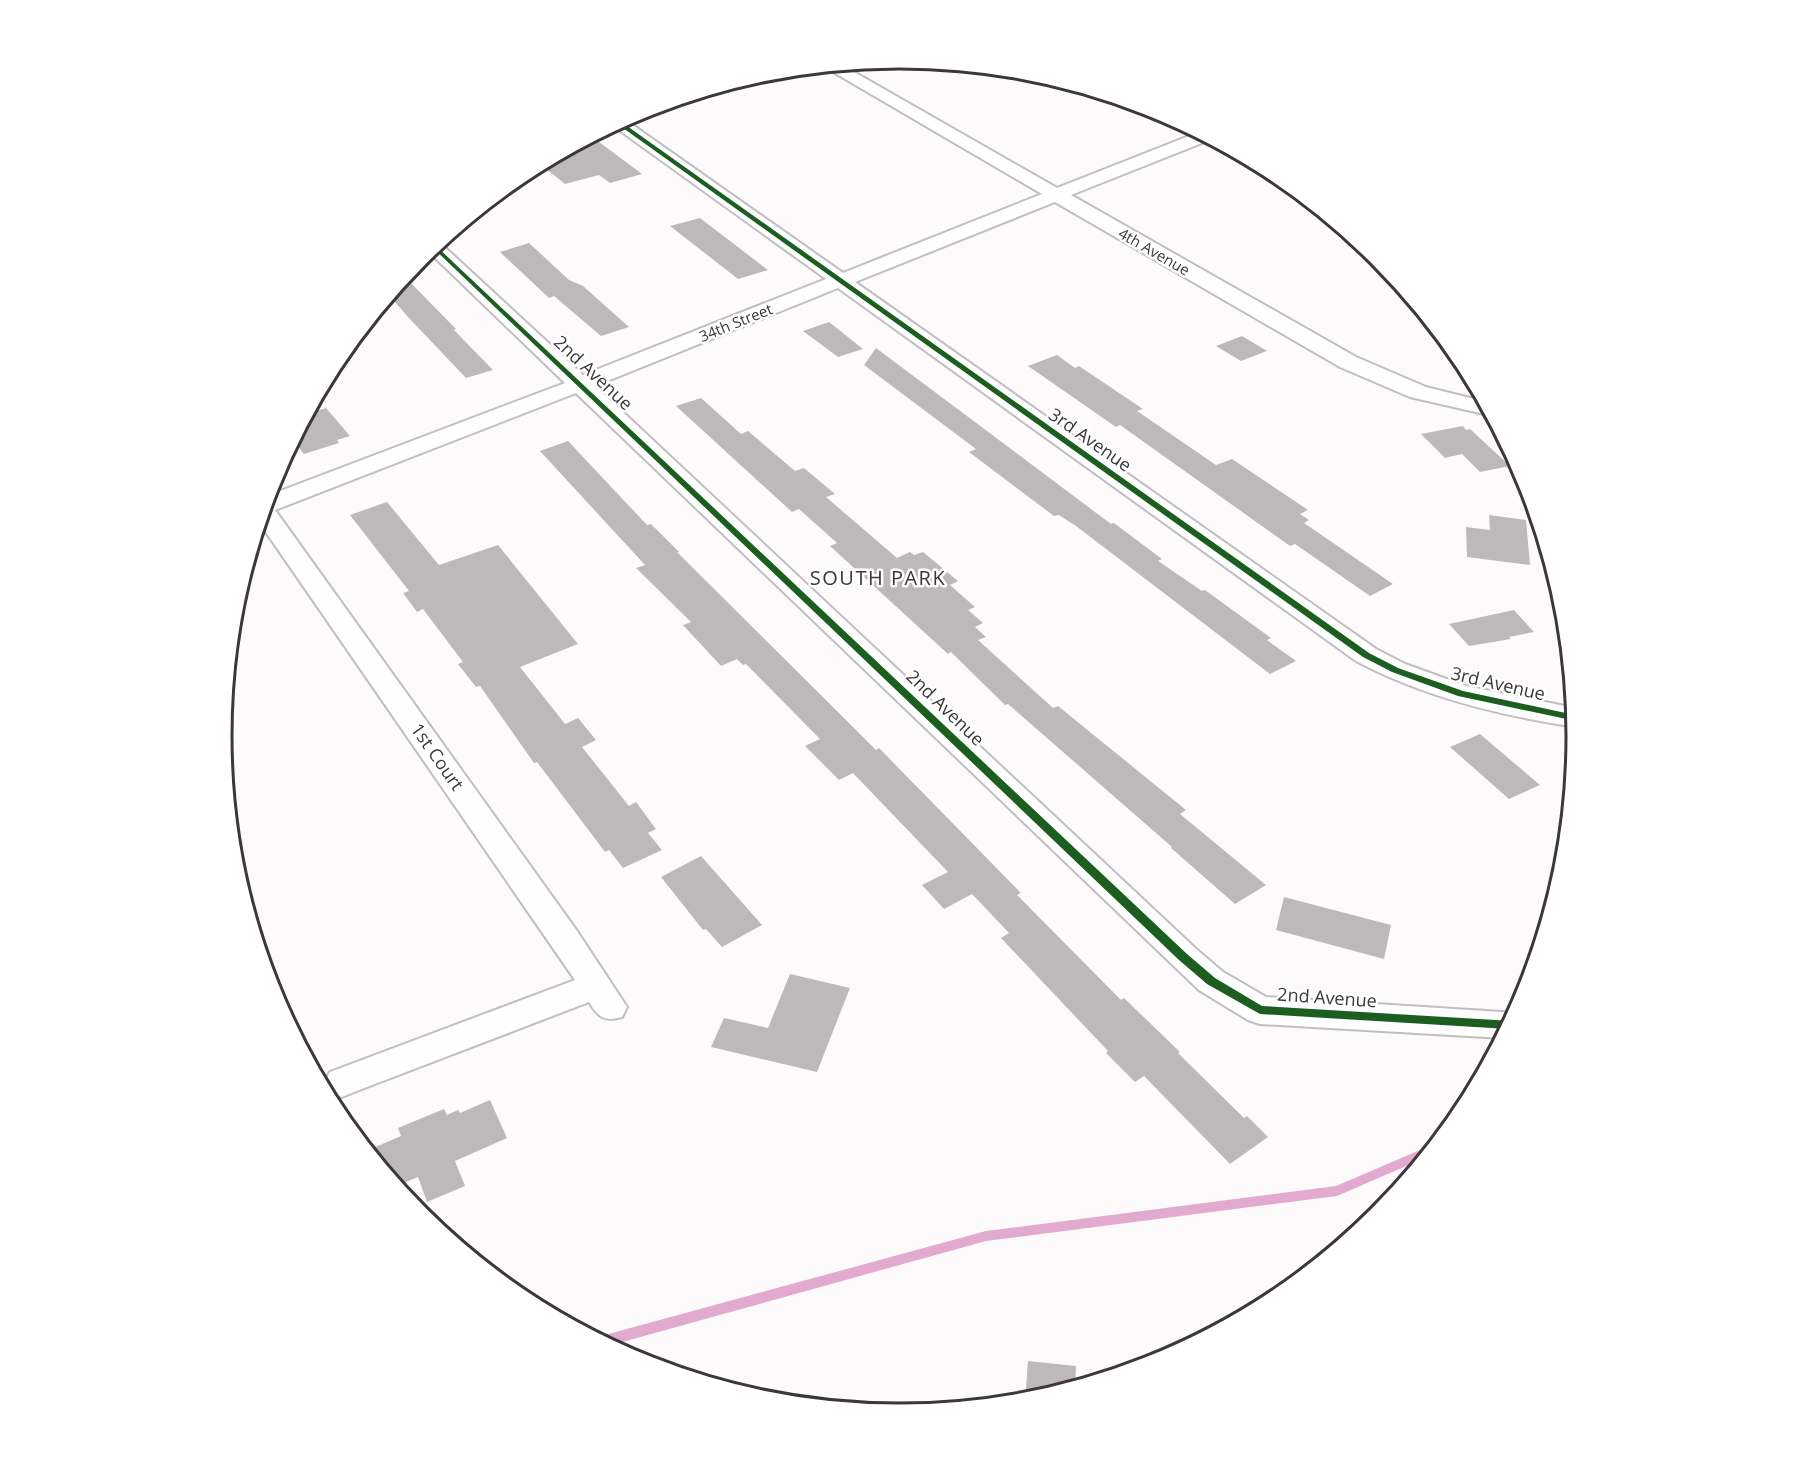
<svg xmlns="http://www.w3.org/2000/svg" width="1799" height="1473" font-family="'Open Sans',sans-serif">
	<rect width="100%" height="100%" fill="#fdfafc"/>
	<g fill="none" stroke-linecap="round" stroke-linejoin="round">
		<!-- stream -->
		<path fill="#e2aace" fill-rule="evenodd" d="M1434,1144L1437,1145L1427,1157L1337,1196L986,1241L608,1346L596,1339L601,1336L986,1231L1336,1186Z"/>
	</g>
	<!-- building -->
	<path fill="#bdb9bb" d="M591,136L642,174L610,183L599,175L565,184L540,164Z
		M700,218L768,270L738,279L670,226Z
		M529,243L569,280L583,286L629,327L601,336L554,296L549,298L500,252Z
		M404,276L456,329L454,330L493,370L466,378L408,317L389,295Z
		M829,322L863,349L838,357L803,331Z
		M1242,336L1267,351L1241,361L1216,346Z
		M876,348L1111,524L1114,523L1162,559L1158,561L1202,591L1205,590L1271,638L1267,640L1296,661L1270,674L1076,526L1059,515L1054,516L969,452L976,449L864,365Z
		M1057,355L1075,368L1079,366L1143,409L1137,411L1216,465L1232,459L1308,510L1300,514L1309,520L1304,523L1393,584L1370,596L1295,544L1290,546L1120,425L1116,427L1028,366Z
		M701,398L741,434L748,431L795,471L804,468L835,494L826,497L897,558L910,552L914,555L923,552L958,581L950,585L975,607L968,610L983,623L975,627L986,637L978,640L1053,708L1058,706L1186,810L1180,814L1266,885L1235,904L1171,848L1172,847L1008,704L1005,705L951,652L948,654L830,546L837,543L799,509L792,512L676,406Z
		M326,408L350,436L337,440L339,443L304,454L293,440L307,414Z
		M1463,426L1466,430L1470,429L1510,466L1480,472L1462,454L1445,458L1421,434Z
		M568,441L647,525L651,524L679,552H677L851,725L876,750L879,748L1021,893L1017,895L1121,1000L1124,998L1180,1052L1178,1053L1244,1118L1247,1116L1268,1137L1230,1164L1144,1076L1135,1082L1106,1053L1108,1051L1001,938L1009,933L972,894L944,909L922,885L948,872L853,773L839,780L805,746L820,739L746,664L743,665L737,659L721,666L683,625L691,622L636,568L645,565L540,451Z
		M387,502L439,565L498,545L578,644L520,667L565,724L578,718L596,740L582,747L629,806L636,802L656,829L648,833L662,850L623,868L609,850L605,852L537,762L534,763L480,686L476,687L458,664L463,662L423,609L417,612L403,593L409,591L350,515Z
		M1489,515L1526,520L1530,565L1467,557L1466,527L1490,530Z
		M1514,610L1534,632L1509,637L1511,639L1469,646L1449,624Z
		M1480,734L1540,785L1509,799L1450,747Z
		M701,856L762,925L722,947L706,929L703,930L661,877Z
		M1284,897L1391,925L1384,959L1276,930Z
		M790,974L850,988L817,1072L711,1047L724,1018L768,1028Z
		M490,1100L507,1138L455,1161L465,1186L427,1202L418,1177L396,1186L366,1151L401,1136L398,1128L444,1109L447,1115L458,1110L460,1113Z
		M1028,1361L1076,1366L1075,1388L1025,1402Z"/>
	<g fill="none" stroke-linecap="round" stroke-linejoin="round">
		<!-- minor casing -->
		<g stroke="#c1bec0" stroke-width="4">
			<path id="minor" d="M840,64L1057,188L1199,132L1212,139L1071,195L1356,357L1426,387L1486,402L1493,416L1410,397L1340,367L1055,202L855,282L1376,649L1405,664L1466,686L1575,708L1577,727C1501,716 1424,697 1356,661L838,288L595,386L1195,948L1223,972L1266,997L1517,1013L1503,1038L1260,1024L1248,1020L1199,990L576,393L275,510L577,931L627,1007L622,1017C604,1022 598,1017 589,1002L354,1092L342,1097L330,1092L324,1082L330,1072L575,980L259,522L267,496L565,383L428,251L439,242L583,375L826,279L612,125L624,119L843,273L1042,194L823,66Z"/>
		</g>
		<!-- minor -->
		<use href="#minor" fill="#fffeff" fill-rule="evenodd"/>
		<!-- cycleway casing -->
		<g stroke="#fff" stroke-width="4">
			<path id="cycleway" d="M620,121L1369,653L1398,668L1463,691L1575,715L1576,721L1458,696L1392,672L1363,657L616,123Z
				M435,245L1187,954L1215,978L1262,1006L1512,1021L1508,1029L1260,1014L1207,984L1179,960L432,247Z"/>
		</g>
		<!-- cycleway -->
		<use href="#cycleway" fill="#1b5e20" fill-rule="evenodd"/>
	</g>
	<g text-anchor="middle" stroke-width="5" stroke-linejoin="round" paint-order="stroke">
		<!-- far-street labels -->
		<g font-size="15" fill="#3c373a" stroke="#fff">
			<text transform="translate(1154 252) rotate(30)" y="5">4th Avenue</text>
			<text transform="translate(736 323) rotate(-22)" y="5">34th Street</text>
		</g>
		<!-- street labels -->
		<g font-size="18" fill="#3c373a" stroke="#fff">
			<text transform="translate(593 373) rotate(43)" y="6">2nd Avenue</text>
			<text transform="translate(1090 440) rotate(35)" y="6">3rd Avenue</text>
			<text transform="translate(1498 684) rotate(13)" y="6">3rd Avenue</text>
			<text transform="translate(945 708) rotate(44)" y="6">2nd Avenue</text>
			<text transform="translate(437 757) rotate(55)" y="6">1st Court</text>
			<text transform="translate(1327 998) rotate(4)" y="6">2nd Avenue</text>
		</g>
		<!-- neighbourhood labels -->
		<g font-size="20" letter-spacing="1.5" fill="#3c373a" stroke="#fff">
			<text x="878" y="585">SOUTH PARK</text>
		</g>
	</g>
	<!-- crop -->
	<path d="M0 0H1799V1473H0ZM232 736a667 667 0 1 1 1334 0a667 667 0 1 1-1334 0Z" fill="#fff" fill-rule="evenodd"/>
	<path fill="none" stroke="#3c373a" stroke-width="3" d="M232 736a667 667 0 1 1 1334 0a667 667 0 1 1-1334 0Z"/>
</svg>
